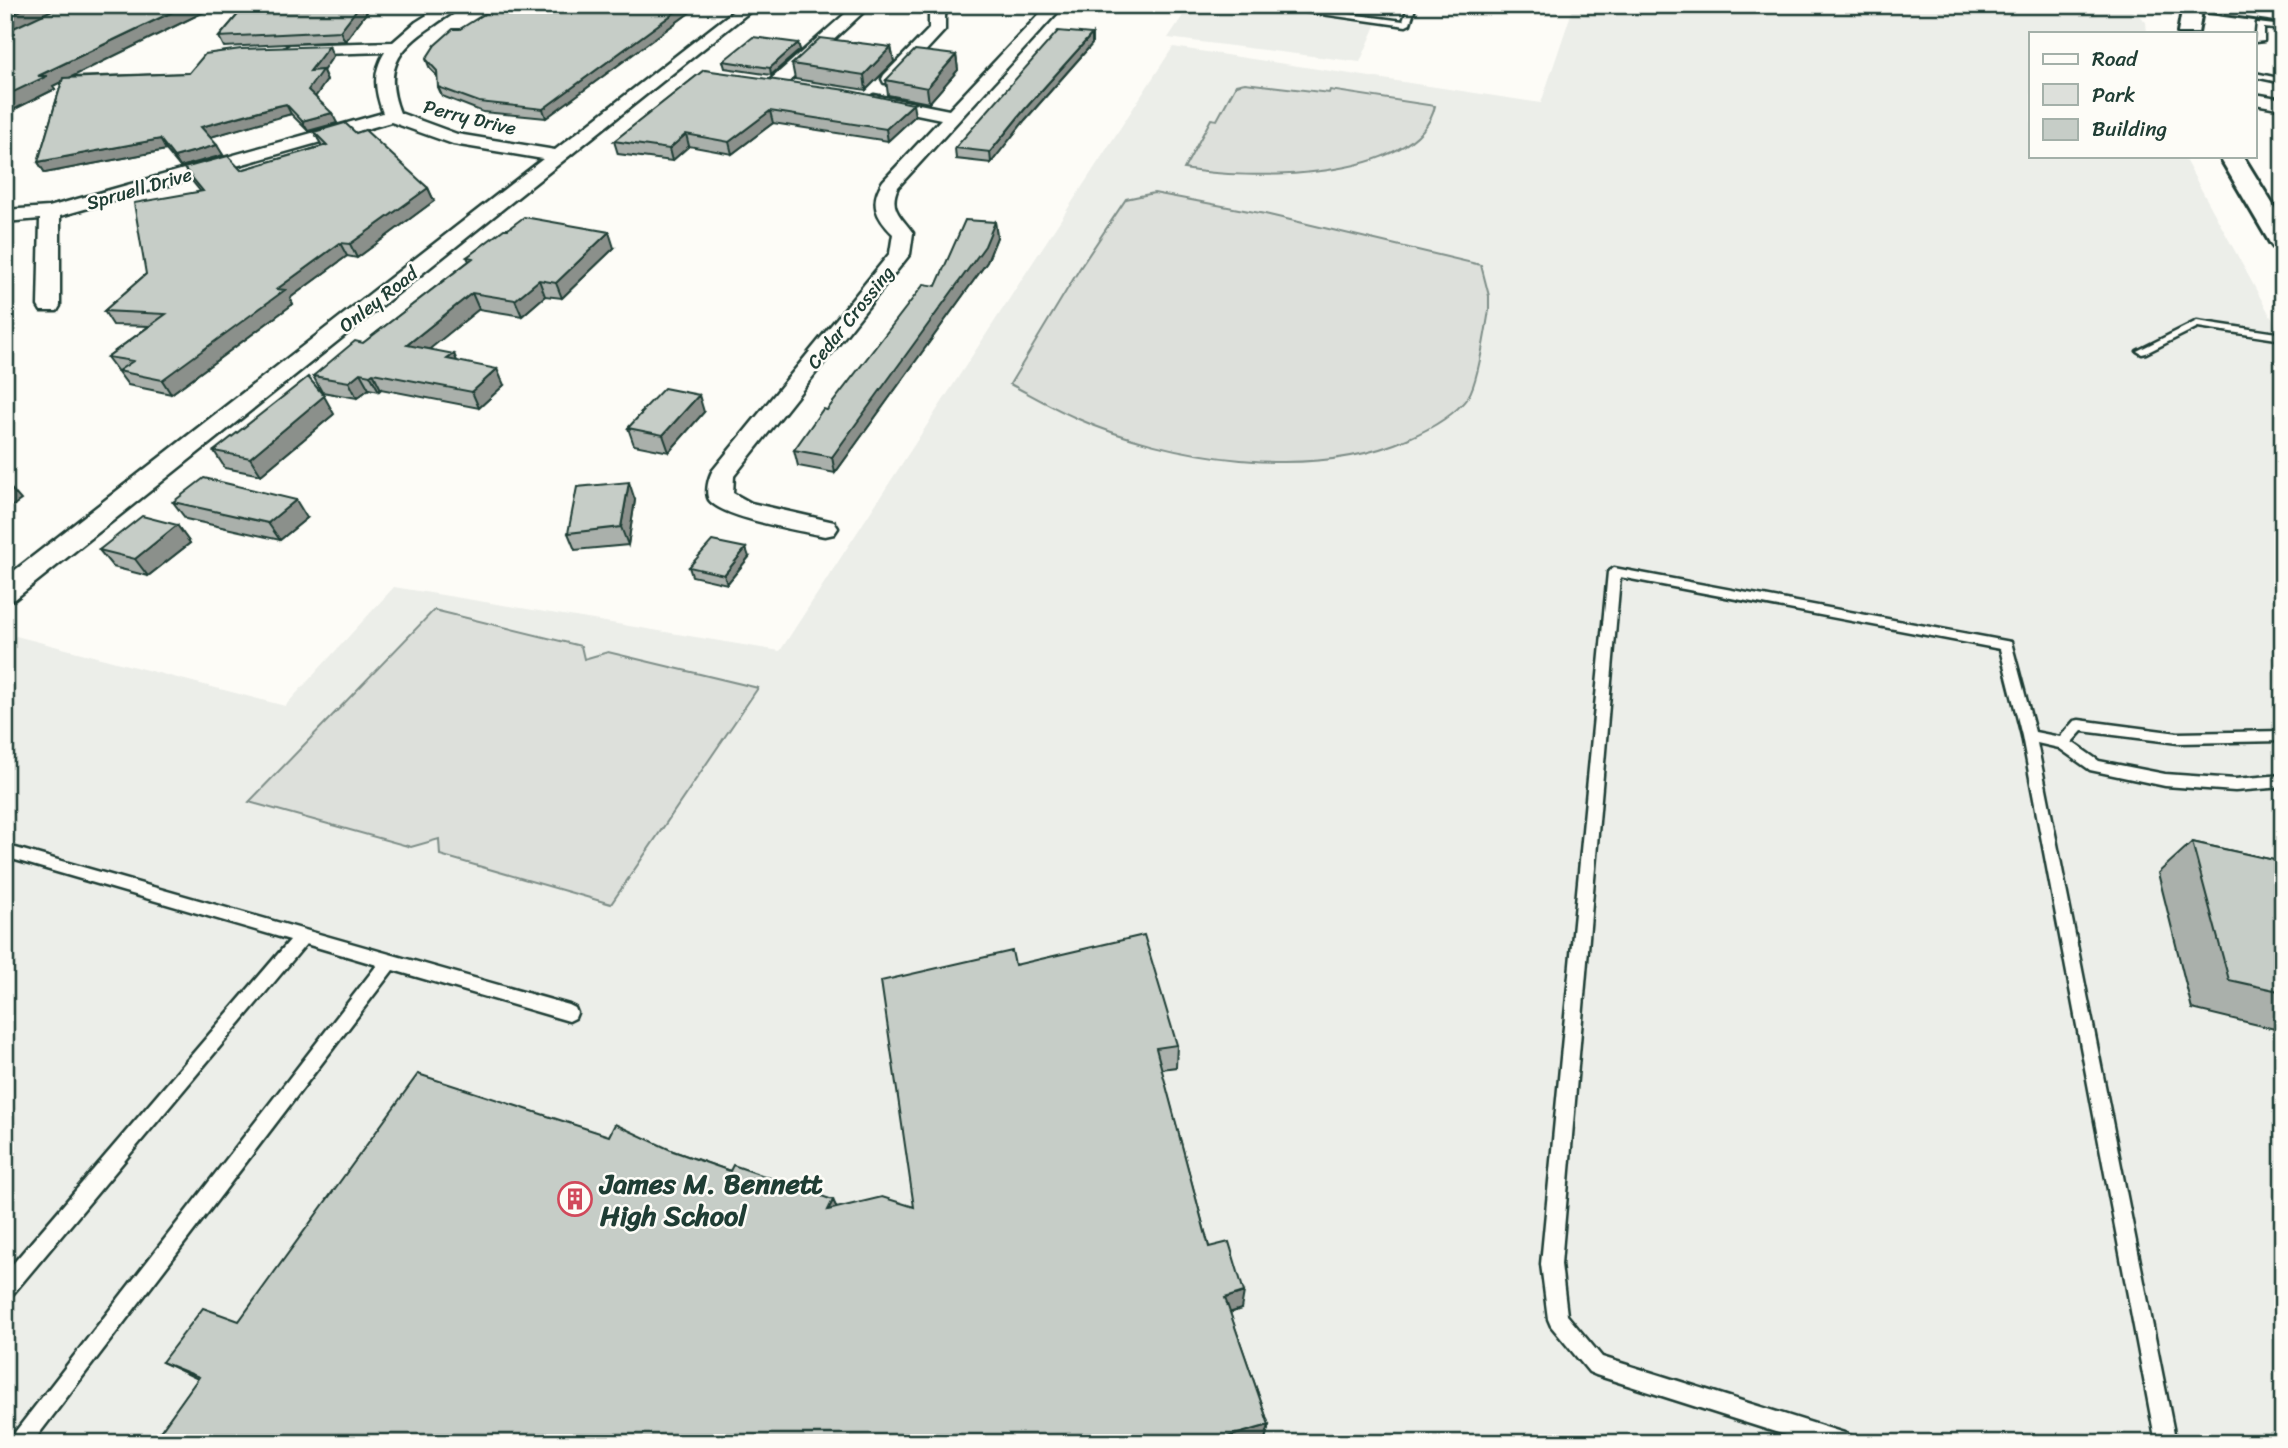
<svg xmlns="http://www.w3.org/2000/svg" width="2288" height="1448" font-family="Sriracha,sans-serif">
	<rect width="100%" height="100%" fill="#fdfcf7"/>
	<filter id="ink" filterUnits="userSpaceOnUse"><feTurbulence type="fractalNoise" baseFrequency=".0143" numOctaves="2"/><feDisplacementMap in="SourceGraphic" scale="14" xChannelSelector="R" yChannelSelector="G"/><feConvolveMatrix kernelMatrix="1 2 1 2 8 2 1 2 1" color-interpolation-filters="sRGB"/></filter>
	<g filter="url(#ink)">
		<!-- built -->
		<path fill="#eceee9" d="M1190,5H1385L1360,62L1168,38Z
			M1574,5H2108L2131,9L2146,22L2147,33H2031V156H2183L2283,339V1443H5V645L16,636L285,706L394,587L780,651L1173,47L1541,103Z"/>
		<!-- green -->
		<path fill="#dde0db" stroke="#7e8e88" stroke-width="2" d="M1245,83L1329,93L1330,90L1435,106C1418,183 1243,180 1184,169L1211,119L1217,120L1236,85Z
			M1154,193L1265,214L1481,265L1489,296V310C1486,329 1478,383 1468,397C1454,416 1428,430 1407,439C1311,481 1170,460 1076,418C1053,408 1031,395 1010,384L1080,268L1126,199Z
			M434,610L581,646L584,659L608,652L758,688L611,904L440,855L439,839L411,847L249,802Z"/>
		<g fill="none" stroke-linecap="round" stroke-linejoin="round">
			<!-- lane casing -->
			<g stroke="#1f3d34" stroke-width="5">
				<path id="lane" d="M1259,5H1280L1403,21L1409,5H1416L1410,24L1406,26Z
					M2257,23L2283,26V30L2264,28V41L2255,42Z
					M2255,73L2283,79V83L2255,77Z
					M2197,321L2283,334V340L2198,327L2146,353L2142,354L2137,351Z
					M1614,568L2011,642L2035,732L2060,737L2074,721L2079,720L2178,733L2283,731V741L2178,743L2082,731L2072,742L2099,761L2165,774L2235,779L2283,775V787L2235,791L2165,786L2090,770L2059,748L2037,743L2176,1443H2156L2022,736L2000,649L1620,577L1561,1264L1567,1315L1602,1357L1844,1433L1851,1436L1854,1443H1810L1596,1375L1589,1372L1551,1326L1548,1319L1541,1264L1608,572Z
					M5,845L569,1005L575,1008L577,1013L575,1018L569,1021L393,970L32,1443H9L12,1436L377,965L306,944L12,1295L5,1298V1273L290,940L5,857Z"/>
			</g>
			<!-- street casing -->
			<g stroke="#1f3d34" stroke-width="5">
				<path id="street" d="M443,5H461C454,13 443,18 434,25C397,49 383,70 400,113L457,134L555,150L741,5H758L15,599L5,601V578L543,159L453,144L391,122L60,216V306L57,311H41L38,306L40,219L5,222V210L49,207L383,113C375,91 372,73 385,52L290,55L282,50L290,45L393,42L416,22Z
					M855,5H871L782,88H770L768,84L770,80Z
					M937,5H953L945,15V30L896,83H884L882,79L884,75L929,29V14Z
					M1048,5H1064L898,187C888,209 901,216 913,233L910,254L734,476L733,493L751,503L834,522L838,528L834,534L825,536C801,531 724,518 710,501C704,494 709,476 713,470L890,253L893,234C876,217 869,203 883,181L941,119L868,104L865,100L874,95L949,110Z
					M2255,94L2283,99V109L2255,104Z"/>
			</g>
			<!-- secondary casing -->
			<g stroke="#1f3d34" stroke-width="6">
				<path id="secondary" d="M2183,5H2247L2283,10V22L2202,11L2198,33H2178Z
					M2219,156H2243L2283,221V251L2274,248L2270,243Z"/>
			</g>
			<!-- lane -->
			<use href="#lane" fill="#fdfcf7" fill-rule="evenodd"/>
			<!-- street -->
			<use href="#street" fill="#fdfcf7" fill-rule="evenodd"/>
			<!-- secondary -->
			<use href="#secondary" fill="#fdfcf7" fill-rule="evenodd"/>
		</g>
		<!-- wall -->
		<path fill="#aab0ab" stroke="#1f3d34" stroke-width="2" d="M5,5H218L70,77L189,73L333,56L323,71L327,80L315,97L337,123L308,131L291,114L278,117L210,137L223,155L180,167L166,150L45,173L38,162L62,81L53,86L55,89L5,114Z
			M246,5H372L345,41L224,47L219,37Z
			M506,5H700L546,118L483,112L442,96L438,87V77L430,69L426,59L460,29Z
			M798,43L800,50L771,75L725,68L723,61Z
			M1092,44L1025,120L991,163L956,159L955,148Z
			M891,47L894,62L866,90L795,79L792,64Z
			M956,55L958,70L929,103L888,95L886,80Z
			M704,70L915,116L888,141L773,123L732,154L689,146L672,161L618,154L614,141Z
			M314,132L356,133L428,188L434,201L357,258L347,256L290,298L293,304L171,394L128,385L107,357L149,326L113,325L104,311L146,274L200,191L192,181L184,168L241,170L322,146Z
			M995,222L997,237L987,262L835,473L798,466L794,450L936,286Z
			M614,248L562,298L545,296L522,316L479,309L429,349L457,361L504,385L479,408L381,389L379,391L369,389L357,398L322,392L313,376L363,343L469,261L467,257Z
			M641,412H704L669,452L634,445L628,428L641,414Z
			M334,414L261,475L225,468L214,451Z
			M635,500L628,545L575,550L568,533Z
			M173,502L307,518L280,540L186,519Z
			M177,525L190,543L148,576L113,567L99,550Z
			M749,557L727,584L692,576L689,567Z
			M2192,842L2283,862V1031L2192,1009L2158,873Z
			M1015,965L1177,1045L1176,1067L1161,1069L1209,1247L1241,1309L1230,1313L1269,1425L1265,1439L1251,1443H152L198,1379L162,1362L239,1321L609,1136L673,1151L730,1171L833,1200L836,1208L914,1207Z"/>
		<!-- shaded-wall -->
		<path fill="#8b908b" stroke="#1f3d34" stroke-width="2" d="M31,5H64L5,34V18Z
			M187,5H218L53,86L55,89L5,114V96L38,76Z
			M360,5H372L345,41L340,31Z
			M685,5H700L546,118L543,109Z
			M1092,34V44L1025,120L991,163L990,152L1024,110Z
			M798,43L800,50L771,75L770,68Z
			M329,46L333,56L323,71L327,80L313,100L308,90L310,71Z
			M891,47L894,62L866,90L864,75Z
			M956,55L958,70L929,103L927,88Z
			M286,104L291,114L207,138L201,127Z
			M913,104L915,116L888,141L886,129Z
			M770,111L773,123L732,154L729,142Z
			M332,113L337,123L308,131L302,121Z
			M686,134L689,146L672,161L669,149Z
			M160,139L166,150L45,173L38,162Z
			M217,145L223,155L180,167L174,157Z
			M428,188L434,201L357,258L350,244Z
			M995,222L997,237L987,262L835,473L832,457Z
			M609,232L614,248L562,298L556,283Z
			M340,243L347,256L290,298L293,304L171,394L162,380L277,289Z
			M539,280L545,296L522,316L515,300Z
			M472,293L479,309L415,361L407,345Z
			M454,354L461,370L447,359Z
			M497,369L504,385L479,408L472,392Z
			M360,373L369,389L357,398L349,382Z
			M373,373L381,389L379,391L370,375Z
			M699,395L704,412L669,452L663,435Z
			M324,396L334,414L261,475L250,458Z
			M629,482L635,500L628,545L621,527Z
			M6,483L21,500L5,511V484Z
			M296,500L307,518L280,540L268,523Z
			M177,525L190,543L148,576L135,559Z
			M746,548L749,557L727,584L724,575Z
			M833,1200L842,1219L828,1210Z
			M1244,1292L1241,1309L1223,1315L1225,1298Z
			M1269,1425L1265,1439L1251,1443H1206Z"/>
		<!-- building -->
		<path fill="#c6cdc7" stroke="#1f3d34" stroke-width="2" d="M5,5H31L5,18Z
			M63,5H187L38,76H47L5,96V32Z
			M246,5H360L340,31L219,37Z
			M506,5H685L543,109L479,102L438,87L437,71L426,59L435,45L453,29H460L486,13L500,9Z
			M1058,31L1092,34L1024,110L990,152L955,148Z
			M753,37L798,43L770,68L723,61Z
			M820,38L891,47L864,75L792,64Z
			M329,46L310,71L322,70L308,90L332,113L302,121L286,104L273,107L201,127L217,145L174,157L160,139L38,162L63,78L189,73L205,54L241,49Z
			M915,50L956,55L927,88L886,80Z
			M704,70L846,90L913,104L886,129L770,111L729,142L686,134L669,149L614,141Z
			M345,123L356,133L365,130L428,188L350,244L340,243L277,289L285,290L162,380L118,371L133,361L107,357L166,314L104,311L146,274L134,203L203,191L184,168L228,156L241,170L327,145L314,132Z
			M524,217L609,232L556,283L539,280L515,300L472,293L407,345L454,354L447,359L497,369L472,392L373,373L370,375L360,373L349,382L313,376L355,341L363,343L473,258L467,257L504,229H508Z
			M965,220L995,222L985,246L832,457L794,450L823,409L827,410L924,284L936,286Z
			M308,377L324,396L250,458L214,451Z
			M664,388L699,395L663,435L628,428L643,412H641Z
			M204,478L296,500L268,523L173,502Z
			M629,482L621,527L568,533L577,487Z
			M142,516L177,525L135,559L99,550Z
			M712,541L746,548L724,575L689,567Z
			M2192,842L2283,862V992L2229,980Z
			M1144,935L1177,1045L1156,1048L1209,1247L1229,1242L1244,1292L1225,1298L1269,1425L1206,1443H1156L1155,1439L1142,1443H152L199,1377L162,1362L203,1308L239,1321L418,1074L609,1136L615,1124L673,1151L730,1171L733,1165L833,1200L828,1210L882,1197L914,1207L881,981L1012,951L1015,965Z"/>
	</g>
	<!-- icons -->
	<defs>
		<g id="building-ring" transform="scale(1.75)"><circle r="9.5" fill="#fdfcf7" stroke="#d1495b" stroke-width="1.5"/><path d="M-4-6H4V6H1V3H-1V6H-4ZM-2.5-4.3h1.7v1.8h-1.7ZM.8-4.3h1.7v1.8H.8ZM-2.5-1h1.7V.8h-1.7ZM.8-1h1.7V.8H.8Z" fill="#d1495b"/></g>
	</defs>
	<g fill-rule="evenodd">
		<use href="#building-ring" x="575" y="1199"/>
	</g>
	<g text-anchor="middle" stroke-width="5" stroke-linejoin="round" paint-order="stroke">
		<!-- far-street labels -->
		<g font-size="19" fill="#1f3d34" stroke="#fdfcf7">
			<text transform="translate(470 117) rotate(14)" y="7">Perry Drive</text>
			<text transform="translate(139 188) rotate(-16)" y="7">Spruell Drive</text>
			<text transform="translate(378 299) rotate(-38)" y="7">Onley Road</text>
			<text transform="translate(850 317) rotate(-51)" y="7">Cedar Crossing</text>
		</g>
		<!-- near-poi labels -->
		<g font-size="28" font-weight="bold" fill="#1f3d34" stroke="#fdfcf7" text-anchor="start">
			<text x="600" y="1193">James M. Bennett<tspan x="600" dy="32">High School</tspan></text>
		</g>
	</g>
	<!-- margin -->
	<rect width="2288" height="1448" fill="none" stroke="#fdfcf7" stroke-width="28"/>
	<rect x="14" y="14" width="2260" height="1420" fill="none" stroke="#1f3d34" stroke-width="2.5" filter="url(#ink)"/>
	<!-- legend -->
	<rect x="2029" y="32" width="228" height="126" fill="#fdfcf7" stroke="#a4b0a9" stroke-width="2"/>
	<rect x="2043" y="54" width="35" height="10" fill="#fdfcf7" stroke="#a4b0a9" stroke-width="2"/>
	<text x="2092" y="66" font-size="21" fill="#1f3d34">Road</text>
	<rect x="2043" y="84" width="35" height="21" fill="#dde0db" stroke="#a4b0a9" stroke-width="2"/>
	<text x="2092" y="102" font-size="21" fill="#1f3d34">Park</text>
	<rect x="2043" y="119" width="35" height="21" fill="#c6cdc7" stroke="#a4b0a9" stroke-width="2"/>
	<text x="2092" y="136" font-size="21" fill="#1f3d34">Building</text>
</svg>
